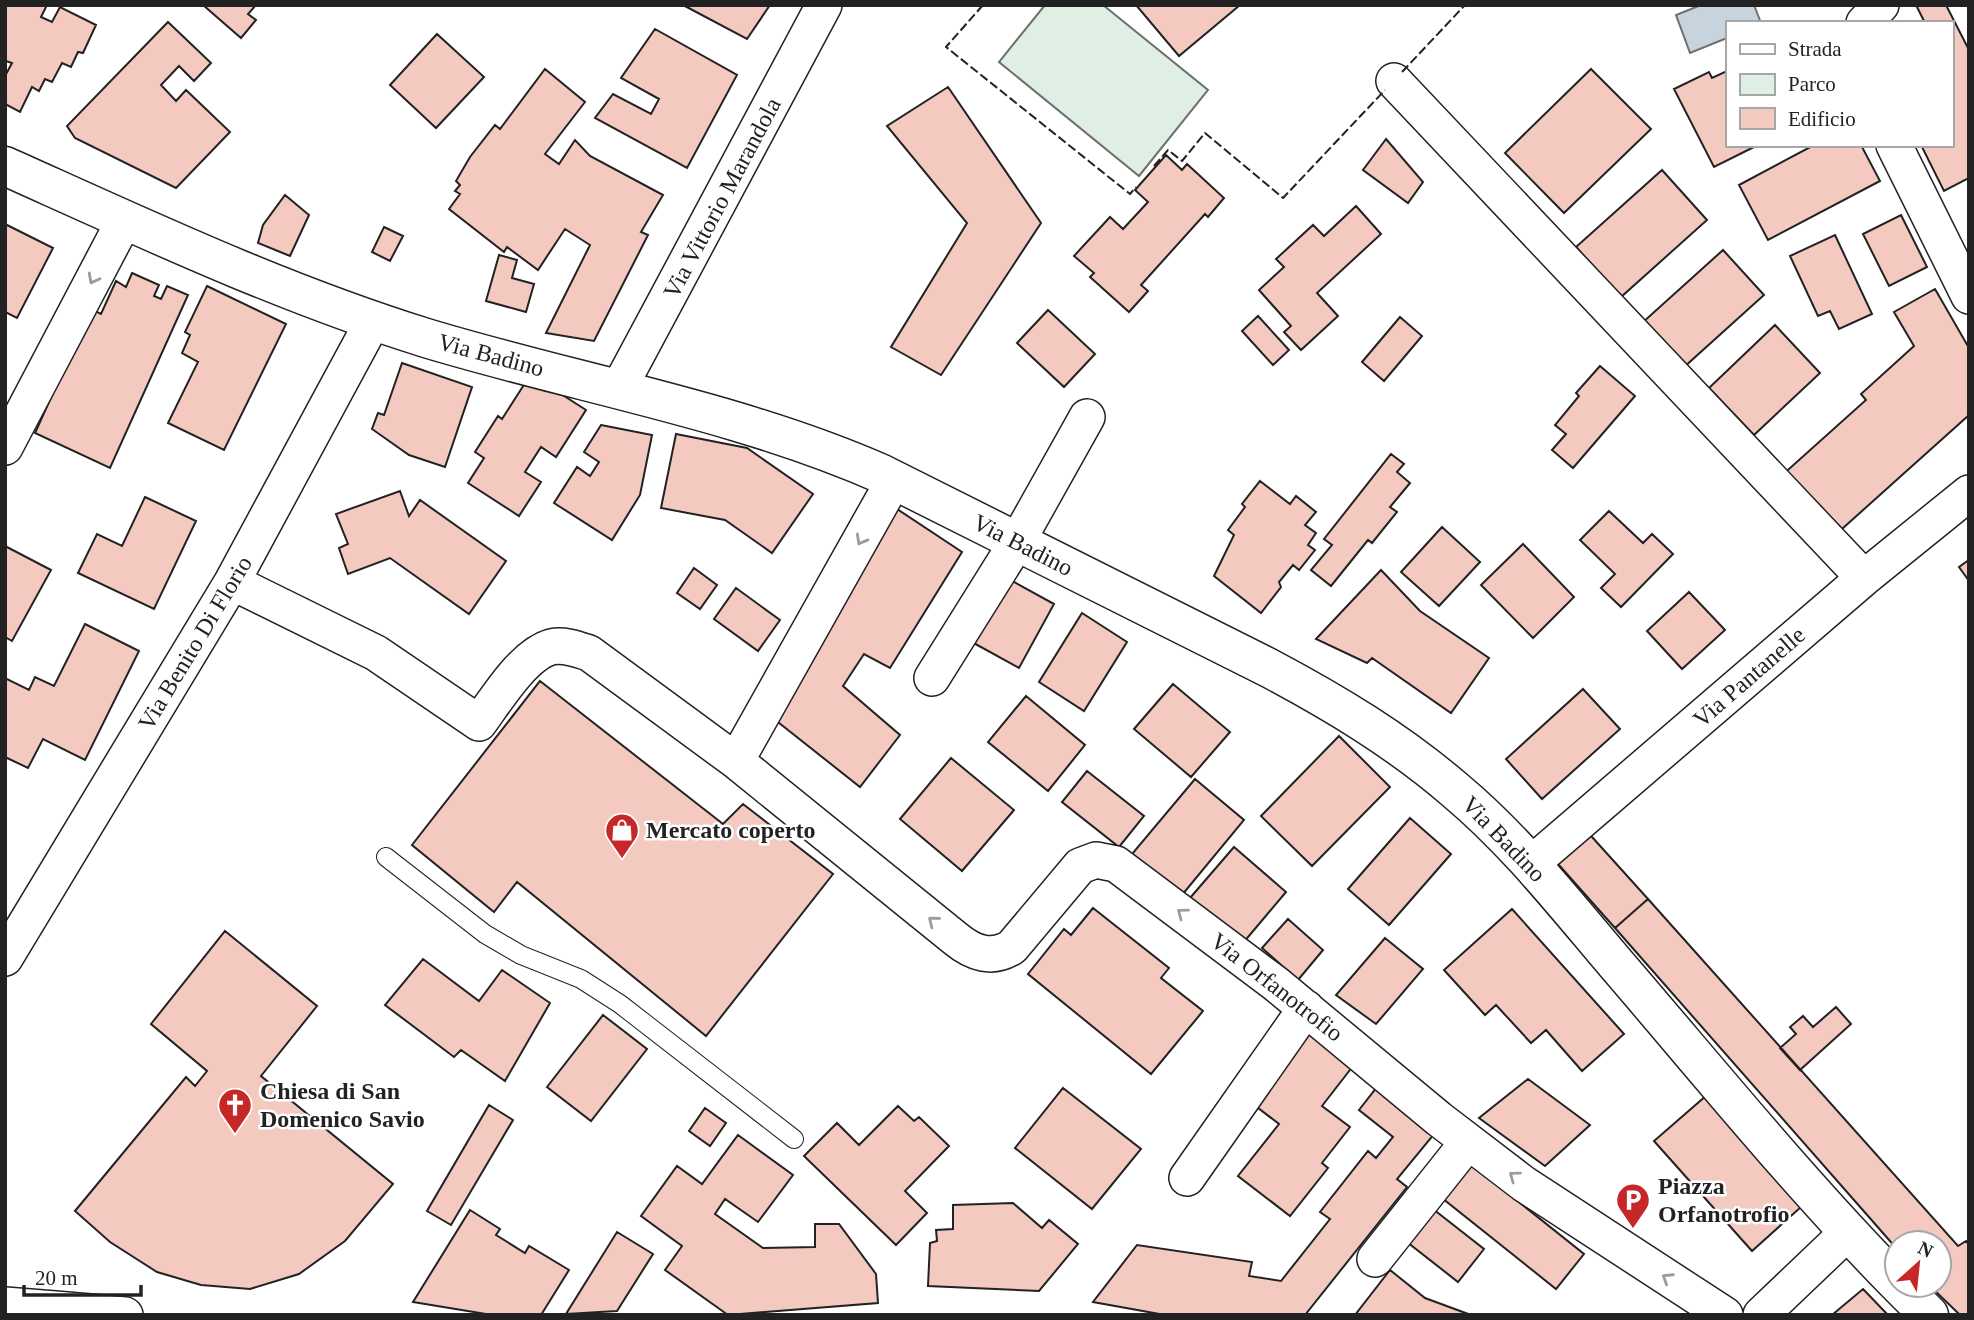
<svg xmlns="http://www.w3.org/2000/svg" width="1974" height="1320" font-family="'Times New Roman',serif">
	<rect width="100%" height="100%" fill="#fff"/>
	<!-- green -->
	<path fill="#e0efe3" stroke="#6f6f6f" stroke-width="2" d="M1045,5H1103L1208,90L1139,176L999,62Z"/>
	<!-- water -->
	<path fill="#c7d3dd" stroke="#6f6f6f" stroke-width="2" d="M1701,5H1754L1761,23H1727V38L1690,53L1676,15Z"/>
	<!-- building -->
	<path fill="#f3c9c0" stroke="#222" stroke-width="2" d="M5,5H47L41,17L52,22L60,7L96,25L83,53L78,52L71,67L62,63L52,82L45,79L39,91L32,87L20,112L5,104V76L12,63L6,61L5,63Z
		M203,5H256L248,14L256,20L241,38Z
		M683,5H770L747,39Z
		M1136,5H1240L1179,56Z
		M1916,5H1946L1969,50V178L1944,191L1921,145H1951V23H1925Z
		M168,22L211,63L194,81L179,66L161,85L176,101L186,90L230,132L176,188L75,138L67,126Z
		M655,29L737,75L687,168L595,118L613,94L651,114L659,99L621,78Z
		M437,34L484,77L436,128L390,85Z
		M545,69L585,102L545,154L559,164L575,140L590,156L663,195L641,232L648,235L594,341L546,333L590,245L565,229L538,270L507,247L504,252L449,209L460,194L455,191L460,185L456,181L470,157L495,125L500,129Z
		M1591,69L1651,129L1564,213L1505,153Z
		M1727,71V145H1758L1714,167L1674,89L1709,72L1712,78Z
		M948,87L1041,223L941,375L891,347L967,223L887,126Z
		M1386,139L1423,182L1408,203L1363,170Z
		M1814,145H1861L1880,181L1768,240L1739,185Z
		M1166,155L1182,170L1187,164L1224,198L1208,217L1205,214L1141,285L1148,291L1129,312L1090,277L1094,273L1074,256L1110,217L1123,229L1148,202L1135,190Z
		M1662,170L1707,220L1621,297L1576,247Z
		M285,195L309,215L290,256L258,243L263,225Z
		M1356,206L1381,234L1317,293L1338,316L1301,350L1284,332L1291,326L1259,290L1284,267L1276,259L1313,225L1324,236Z
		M1901,215L1927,267L1889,286L1863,234Z
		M5,224L53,248L17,318L5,312Z
		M384,227L403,236L390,261L372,252Z
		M1835,235L1872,314L1839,329L1830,311L1818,316L1790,256Z
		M1723,250L1764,295L1683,368L1642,323Z
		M499,255L517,260L512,278L534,284L526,312L486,301Z
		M132,273L159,285L154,296L161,299L167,286L188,295L110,468L35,433L91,309L101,314L116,281L126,287Z
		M207,286L286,324L224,450L168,423L198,362L182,353L190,335L185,332Z
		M1935,289L1969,348V415L1833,537L1780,477L1866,400L1861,394L1914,346L1894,312Z
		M1048,310L1095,354L1064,387L1017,343Z
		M1258,316L1289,350L1273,365L1242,331Z
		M1400,317L1422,336L1384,381L1362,362Z
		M1775,325L1820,373L1754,435L1709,388Z
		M402,363L472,387L445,467L409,455L372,429L378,413L384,415Z
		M1600,366L1635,396L1573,468L1552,450L1566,434L1555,425L1579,396L1576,393Z
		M527,380L545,391L550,387L586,410L556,457L541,447L525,472L541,482L519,516L468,483L484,458L475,452L498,416L502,419Z
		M601,425L652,435L640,495L612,540L554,503L577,467L590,476L599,462L584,452Z
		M676,434L747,448L813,494L772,553L725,520L661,508Z
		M1391,454L1404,464L1397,472L1410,483L1390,507L1397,512L1372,543L1368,540L1331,586L1311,570L1332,545L1324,539Z
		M1260,481L1290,504L1296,496L1316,512L1305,525L1316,533L1308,545L1315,550L1299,570L1293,565L1279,582L1281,587L1261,613L1214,576L1234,535L1228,530L1245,507L1242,504Z
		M400,491L409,516L420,500L506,561L469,614L390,558L348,574L339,548L348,544L336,514Z
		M145,497L196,521L154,609L78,573L97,534L122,546Z
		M888,503L962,552L890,668L864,654L843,686L900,735L860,787L769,715Z
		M1609,511L1643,543L1652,534L1673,554L1621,607L1601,588L1615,574L1580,540Z
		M1442,527L1480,562L1439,606L1401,572Z
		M1523,544L1574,597L1533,638L1481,585Z
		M5,546L51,570L12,641L5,637Z
		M1969,560V581L1959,567Z
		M694,568L717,585L700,609L677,593Z
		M1381,570L1420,611L1489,658L1451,713L1372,658L1367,663L1316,639Z
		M1005,577L1054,604L1019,668L970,641Z
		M736,588L780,620L758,651L714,619Z
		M1689,592L1725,630L1682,669L1647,631Z
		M1082,613L1127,642L1084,711L1039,682Z
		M85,624L139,651L85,760L43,739L28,768L5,757V678L29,690L35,677L54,686Z
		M540,681L723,824L743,804L833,874L706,1036L517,882L494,912L412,845Z
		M1173,684L1230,732L1191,777L1134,729Z
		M1583,689L1620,729L1542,799L1506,759Z
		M1026,696L1085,745L1048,791L988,742Z
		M1339,736L1390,787L1312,866L1261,816Z
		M951,758L1014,810L962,871L900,819Z
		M1087,771L1144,816L1119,847L1062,802Z
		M1195,779L1244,820L1182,895L1132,854Z
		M1410,818L1451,854L1389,925L1348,889Z
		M1583,827L1648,899L1615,928L1550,855Z
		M1234,847L1286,892L1243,943L1190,898Z
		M1648,899L1958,1246L1966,1241L1969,1245V1315H1960L1929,1285H1939V1243H1897V1249L1615,928Z
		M1093,908L1169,968L1161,978L1203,1011L1151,1074L1028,974L1064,929L1071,935Z
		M1512,909L1624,1034L1582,1071L1546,1030L1531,1043L1496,1005L1485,1015L1444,970Z
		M1288,919L1323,950L1298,980L1262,948Z
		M225,931L317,1006L261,1076L393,1184L345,1241L299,1274L250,1289L201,1285L157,1272L110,1242L75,1211L186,1077L195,1086L207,1071L151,1024Z
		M1385,938L1423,969L1376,1024L1336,995Z
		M423,959L479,1001L502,970L550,1003L505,1081L461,1050L454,1057L385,1005Z
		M1836,1007L1851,1024L1800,1070L1780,1048L1796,1034L1790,1027L1803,1016L1813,1027Z
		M603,1015L647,1049L591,1121L547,1087Z
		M1305,1028L1353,1066L1322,1106L1350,1127L1322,1163L1328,1168L1290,1216L1238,1176L1279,1124L1249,1101Z
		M1528,1079L1590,1125L1545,1166L1479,1118Z
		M1377,1087L1435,1133L1397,1179L1407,1187L1305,1315H1165L1093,1302L1137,1245L1252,1262L1249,1276L1281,1281L1330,1219L1320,1212L1368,1151L1376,1158L1393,1137L1359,1110Z
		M1063,1088L1141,1149L1092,1209L1015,1148Z
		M1707,1095L1801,1207L1752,1251L1654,1141Z
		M489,1105L513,1120L451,1225L427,1211Z
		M898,1106L914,1121L919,1117L949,1146L905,1191L927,1213L896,1245L804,1156L837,1123L859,1145Z
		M705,1108L726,1123L710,1146L689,1131Z
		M738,1135L793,1175L758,1222L725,1199L715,1214L763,1248L815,1247V1224H839L876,1274L878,1303L728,1315L665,1270L682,1246L641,1216L677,1166L702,1184Z
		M1470,1163L1584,1254L1556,1289L1442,1198Z
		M1013,1203L1042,1228L1049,1220L1078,1244L1039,1291L928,1286L930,1243L937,1241L936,1230L953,1229V1205Z
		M1433,1209L1484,1249L1458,1282L1407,1242Z
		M470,1210L500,1229L496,1235L525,1253L529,1246L569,1270L541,1315H492L413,1302Z
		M617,1232L653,1254L617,1311L566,1314Z
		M1390,1270L1425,1298L1471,1315H1355Z
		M1863,1289L1888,1315H1832Z"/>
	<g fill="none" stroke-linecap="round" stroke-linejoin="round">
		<!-- service casing -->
		<g stroke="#222" stroke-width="20">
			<path id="service" d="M386,857L485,934L521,955L581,979L620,1004L794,1139"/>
		</g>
		<!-- minor casing -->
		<g stroke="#222" stroke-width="38">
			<path id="minor" d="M1864,23L1881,5
				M1394,81L1864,578
				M1894,145L1969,296
				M618,390L824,5
				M5,447L125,219
				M232,582L376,653L479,723C496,700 523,655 551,647C564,644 577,649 589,653L736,761L956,939C973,953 992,960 1012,947L1080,866L1096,860L1116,864L1276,984L1439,1119L1524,1184L1725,1315
				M932,678L1017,542L1087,417
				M736,761L894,480
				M1531,864L1864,578L1969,493
				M5,958L232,582L373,321
				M1187,1178L1306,1008
				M1375,1259L1468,1142
				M5,1305L55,1309
				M47,1315L55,1309L125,1315
				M1761,1315L1848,1232"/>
		</g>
		<!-- tertiary casing -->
		<g stroke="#222" stroke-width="41">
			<path id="tertiary" d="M5,166C143,228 281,293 426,338C578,384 736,410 882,474L1269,668C1335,703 1398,741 1455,790C1516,841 1565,904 1617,965C1709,1072 1798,1182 1897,1283
				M1899,1285L1929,1315"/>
		</g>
		<!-- service -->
		<use href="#service" stroke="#fff" stroke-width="18"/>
		<!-- minor -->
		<use href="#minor" stroke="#fff" stroke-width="35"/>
		<!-- tertiary -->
		<use href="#tertiary" stroke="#fff" stroke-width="38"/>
		<!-- fence -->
		<path stroke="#222" stroke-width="2" stroke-dasharray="9 3.5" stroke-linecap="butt" d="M983,5L946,47L1130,194L1136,187
			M1402,72L1465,5
			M1154,166L1168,150L1182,161L1205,133L1283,198L1385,90"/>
	</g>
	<!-- one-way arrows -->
	<defs><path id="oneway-chevron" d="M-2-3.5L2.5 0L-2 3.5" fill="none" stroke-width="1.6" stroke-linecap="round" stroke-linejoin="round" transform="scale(1.75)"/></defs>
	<g stroke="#9c9c9c">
		<use href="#oneway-chevron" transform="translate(93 279) rotate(118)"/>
		<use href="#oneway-chevron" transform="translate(861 540) rotate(119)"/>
		<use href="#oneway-chevron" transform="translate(1182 913) rotate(-143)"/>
		<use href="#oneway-chevron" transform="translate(933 921) rotate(-141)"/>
		<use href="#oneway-chevron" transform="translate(1514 1176) rotate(-143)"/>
		<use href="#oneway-chevron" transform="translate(1667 1278) rotate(-147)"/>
	</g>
	<!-- icons -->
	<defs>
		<g id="shop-pin" transform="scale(1.75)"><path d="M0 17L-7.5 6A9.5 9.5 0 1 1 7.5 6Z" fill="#c62828" stroke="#fff"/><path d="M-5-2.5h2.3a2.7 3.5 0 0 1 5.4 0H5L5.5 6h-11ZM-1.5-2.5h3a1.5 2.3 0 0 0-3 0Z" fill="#fff"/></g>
		<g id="church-pin" transform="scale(1.75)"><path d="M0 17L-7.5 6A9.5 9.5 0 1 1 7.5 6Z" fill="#c62828" stroke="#fff"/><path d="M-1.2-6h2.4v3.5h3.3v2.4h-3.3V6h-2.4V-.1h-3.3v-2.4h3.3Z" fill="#fff"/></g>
		<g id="parking-pin" transform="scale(1.75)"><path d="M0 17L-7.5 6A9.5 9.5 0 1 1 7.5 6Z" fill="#c62828" stroke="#fff"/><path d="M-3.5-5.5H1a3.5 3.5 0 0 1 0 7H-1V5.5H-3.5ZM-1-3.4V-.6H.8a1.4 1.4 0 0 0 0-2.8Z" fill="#fff"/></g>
	</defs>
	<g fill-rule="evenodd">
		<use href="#shop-pin" x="622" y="830"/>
		<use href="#church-pin" x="235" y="1105"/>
		<use href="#parking-pin" x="1633" y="1200"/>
	</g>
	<g text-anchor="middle" stroke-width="5" stroke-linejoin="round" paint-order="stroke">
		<!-- street labels -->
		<g font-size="24" fill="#222" stroke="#fff">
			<text transform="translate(722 198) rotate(-62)" y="8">Via Vittorio Marandola</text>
			<text transform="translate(491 355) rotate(15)" y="8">Via Badino</text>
			<text transform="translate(1023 545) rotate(27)" y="8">Via Badino</text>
			<text transform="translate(195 643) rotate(-59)" y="8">Via Benito Di Florio</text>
			<text transform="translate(1749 677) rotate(-41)" y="8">Via Pantanelle</text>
			<text transform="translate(1504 839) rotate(46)" y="8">Via Badino</text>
			<text transform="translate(1277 987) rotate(38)" y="8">Via Orfanotrofio</text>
		</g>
		<!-- poi labels -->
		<g font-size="24" font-weight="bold" fill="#222" stroke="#fff" text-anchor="start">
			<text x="646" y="838">Mercato coperto</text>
			<text x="260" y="1099">Chiesa di San<tspan x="260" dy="28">Domenico Savio</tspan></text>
			<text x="1658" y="1194">Piazza<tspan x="1658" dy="28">Orfanotrofio</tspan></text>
		</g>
	</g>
	<!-- border -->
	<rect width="1974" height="1320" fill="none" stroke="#222222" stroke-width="14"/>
	<!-- legend -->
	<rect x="1726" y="21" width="228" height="126" fill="#ffffff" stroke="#a7a7a7" stroke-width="2"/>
	<rect x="1740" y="44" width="35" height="10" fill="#ffffff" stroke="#a7a7a7" stroke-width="2"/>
	<text x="1788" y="56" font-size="21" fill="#222222">Strada</text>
	<rect x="1740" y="74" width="35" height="21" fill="#e0efe3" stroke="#a7a7a7" stroke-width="2"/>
	<text x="1788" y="91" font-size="21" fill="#222222">Parco</text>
	<rect x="1740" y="108" width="35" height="21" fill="#f3c9c0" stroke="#a7a7a7" stroke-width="2"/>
	<text x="1788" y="126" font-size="21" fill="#222222">Edificio</text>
	<!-- north arrow -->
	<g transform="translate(1918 1264) rotate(27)"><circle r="33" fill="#ffffff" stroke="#a7a7a7" stroke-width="2"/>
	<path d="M0-5L12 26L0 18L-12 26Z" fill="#c62828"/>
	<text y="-10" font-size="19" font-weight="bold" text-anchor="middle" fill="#222222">N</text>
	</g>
	<!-- scale -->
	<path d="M24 1285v10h117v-10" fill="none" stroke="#222222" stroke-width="3.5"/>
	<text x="35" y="1285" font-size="21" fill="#222222" stroke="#ffffff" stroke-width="5" paint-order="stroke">20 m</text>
</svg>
